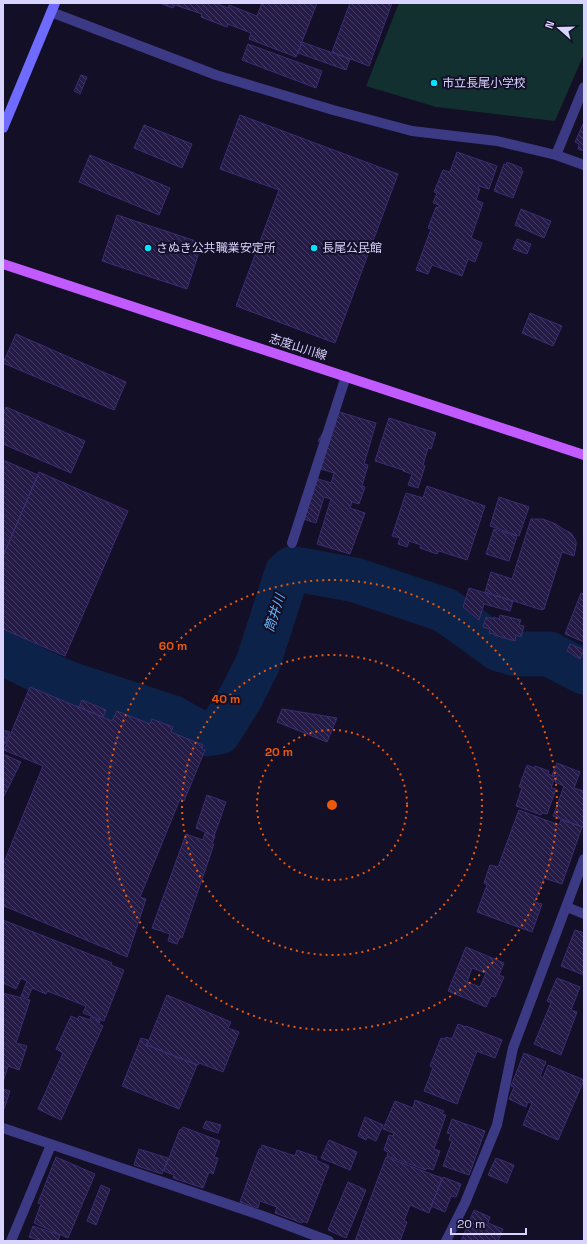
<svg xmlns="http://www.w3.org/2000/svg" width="587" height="1244" font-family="'Space Grotesk','Noto Sans JP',sans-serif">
	<defs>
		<pattern id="building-back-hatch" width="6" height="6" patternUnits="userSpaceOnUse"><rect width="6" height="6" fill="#241b47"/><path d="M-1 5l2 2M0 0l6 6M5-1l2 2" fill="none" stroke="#433b63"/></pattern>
	</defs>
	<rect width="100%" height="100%" fill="#130f26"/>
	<!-- green -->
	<path fill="#12302f" d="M399,3H584V54L555,121L436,107L366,86Z"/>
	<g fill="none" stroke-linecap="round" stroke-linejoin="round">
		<!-- river -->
		<path stroke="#0c2248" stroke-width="45" d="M3,653L40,671L69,684L173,718L192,729L206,734L219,732L242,695L258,663L287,573L292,569H296L355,580L445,610L499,649L516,654H549L584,672"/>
	</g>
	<!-- building -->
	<path fill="url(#building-back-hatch)" stroke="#3b2d73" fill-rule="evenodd" d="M159,3H215L228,8L229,5L257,16L262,3H317L296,57L249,39L251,33L228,24L227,27L201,17L202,14L175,5L173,8Z
		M350,3H392L369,66L332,52Z
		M302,42L350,59L346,70L298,53Z
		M248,44L322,71L316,88L242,60Z
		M81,75L87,77L80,94L74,91Z
		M240,115L398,174L335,343L236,306L279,190L220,169Z
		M584,122V151L578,149L579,144L575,142Z
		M144,125L192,144L182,168L134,148Z
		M457,152L497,166L489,189L479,186L478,188L480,189L476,200L483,203L471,238L482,243L475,262L468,259L462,276L432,265L428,274L416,270L431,229L428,228L436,207L439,208V205L433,203L437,193L434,192L443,170L450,172Z
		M90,155L170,188L159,215L79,182Z
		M507,162L522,168L521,171H523L513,198L494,191L504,164L506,165Z
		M521,209L551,221L544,238L515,225Z
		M117,215L202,243L187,289L102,261Z
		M517,239L531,244L527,254L513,249Z
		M530,313L562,326L553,346L522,333Z
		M16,334L126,382L114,410L3,363Z
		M6,407L85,441L71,473L3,444V414Z
		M336,411L376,423L364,464L368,465L362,486L365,487L359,504L352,502L350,508L365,513L350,554L317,544L331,499L324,497L316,523L297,517L309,476L331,483L334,473L321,469L322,467L317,466L324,443L318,441Z
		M389,418L436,433L431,449L428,448L423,465L425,466L418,488L408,485L412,474L403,471V470L375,461Z
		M3,460L38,475L3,556Z
		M39,472L128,511L65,656L3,629V556Z
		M427,486L485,506L467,560L439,551L437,554L420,548L421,545L409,541L407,547L398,544L400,538L392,536L406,493L423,498Z
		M499,497L529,507L519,536L490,526Z
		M531,519H543L556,524L563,529L571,533L576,541V546L574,556L562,552L544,609L542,610L485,592L491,572L512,579Z
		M494,529L517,536L509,561L486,554Z
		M469,588L513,601L510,611L484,604L479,620L463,607Z
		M581,593L584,594V642L565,634Z
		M500,615L521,620L519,625L524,626L521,637L516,635L515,641L494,635V634L489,633L490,629L483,627L486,617L494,619V617L499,619Z
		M570,644L584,650L580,659L567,651Z
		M30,687L112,721L117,711L150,724L152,719L173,727L171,732L203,745L202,749L205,750L184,801L180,799L140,897L146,899L127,957L4,906L3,910V865L43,766L4,750Z
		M82,700L106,710L103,717L79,707Z
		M282,709L337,718L327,742L277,722Z
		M3,730L10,732L5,744H3Z
		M3,754L21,762L3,798Z
		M557,763L580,772L574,788L584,791V824L583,827L553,816L564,786L555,782L557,776L552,775Z
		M527,765L534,768L535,766L549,771L548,774L555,777L551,788L556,789L547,814L542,813L541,815L516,806L522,788L519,787Z
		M207,795L226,802L214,836L196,828Z
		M519,810L559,825L561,820L582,827L562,884L544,878L535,902L542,904L532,932L477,912L487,885L484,883L490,865L498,867Z
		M205,833L215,836L212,844H214L182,938L180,937L177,944L168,941L170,934L152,928L186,834L203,840Z
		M3,920L112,963L111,965L124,970L104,1021L83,1013L86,1006L47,991L46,994L32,988L28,998L21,996L27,981L21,978L16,989L3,983Z
		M575,930L584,933V975L561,966Z
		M466,947L504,963L499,975L504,977L495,997L491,996L486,1007L448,991ZM472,968L486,973L480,987L467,982Z
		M557,978L580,987L571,1010L577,1012L561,1055L534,1044L551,1003L547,1001Z
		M3,993L30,1000L16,1043L27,1046L19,1070L8,1066L3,1082Z
		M167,995L231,1022L228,1028L239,1032L223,1072L199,1063L198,1065L147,1045Z
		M71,1016L78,1019L79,1016L90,1020L91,1017L100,1021L99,1024L103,1026L61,1120L38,1109L63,1053L56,1049Z
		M458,1024L466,1027V1026L502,1040L495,1058L477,1051L457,1104L424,1091L433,1068L430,1066L441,1038L444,1039L446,1037L452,1039Z
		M141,1038L148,1040L146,1045L197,1065L179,1109L122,1086Z
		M524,1053L546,1062L540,1076L543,1078L548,1065L584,1080L558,1140L523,1125L532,1103L528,1102L526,1107L509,1099L514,1087L511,1086Z
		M3,1089L10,1091L4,1109H3Z
		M415,1100L444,1111L442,1114L446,1115L434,1149L440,1151L433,1170L427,1168L426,1170L387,1156L388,1152L384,1150L389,1135L393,1136L394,1133L383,1129L395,1101L413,1108Z
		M365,1117L383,1125L376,1141L367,1137L366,1140L358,1136Z
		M452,1119L485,1131L469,1175L443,1166L452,1141L449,1140L451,1134L447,1133Z
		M206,1121L221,1125L218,1133L203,1128Z
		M183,1127L220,1141L214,1157L218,1158L213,1174L209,1172L203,1188L173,1178L174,1175L164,1171L180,1129L181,1130Z
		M329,1140L357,1152L350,1170L321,1158Z
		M262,1145L295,1156L297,1150L317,1157L316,1160L329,1166L307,1223L303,1221L302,1223L275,1213L277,1207L260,1201L258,1208L240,1202L259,1149H261Z
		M139,1149L168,1158L162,1174L134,1165Z
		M56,1157L95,1174L68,1238L34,1223L41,1204L38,1203Z
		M386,1157L442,1178L429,1213L410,1205L404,1221L407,1222L400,1241H355Z
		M496,1158L514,1165L507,1183L488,1175Z
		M443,1177L461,1184L456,1197L451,1196L445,1212L431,1206Z
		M348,1182L366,1190L346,1238L328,1230Z
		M101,1185L110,1189L96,1225L87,1221Z
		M474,1210L490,1217L488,1223L503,1229L498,1241H461Z
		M33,1226L60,1235L58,1241H41L29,1237Z"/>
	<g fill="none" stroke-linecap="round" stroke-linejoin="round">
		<!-- street -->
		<path stroke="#3d3a85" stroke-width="10" d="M51,12L216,75L333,110L412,131L497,141L556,155L584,165
			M556,155L584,87
			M292,543L346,376
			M567,907L584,914
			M3,1128L263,1216L329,1241
			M11,1241L51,1145
			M446,1241L465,1203L497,1125L513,1048L584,859"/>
		<!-- secondary -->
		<path stroke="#6f6bff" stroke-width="10" d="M3,128L55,3"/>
		<!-- primary -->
		<path stroke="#c25bff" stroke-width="10" d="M3,264L584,455"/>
	</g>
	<!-- distance rings -->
	<g fill="none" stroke="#e8590c" stroke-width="2" stroke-dasharray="2 4">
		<circle cx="332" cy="805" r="75"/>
		<circle cx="332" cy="805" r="150"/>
		<circle cx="332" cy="805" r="225"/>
	</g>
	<!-- markers -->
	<g fill="#00e5ff" stroke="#130f26" stroke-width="1.5">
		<circle cx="434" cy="83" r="4"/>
		<circle cx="148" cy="248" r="4"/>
		<circle cx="314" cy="248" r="4"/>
	</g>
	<g text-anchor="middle" stroke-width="4" stroke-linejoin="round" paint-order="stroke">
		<!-- poi labels -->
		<g font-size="12" fill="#d9d4ff" stroke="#130f26" text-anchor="start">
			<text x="442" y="87">市立長尾小学校</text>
			<text x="156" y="252">さぬき公共職業安定所</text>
			<text x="322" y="252">長尾公民館</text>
		</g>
		<!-- street labels -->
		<g font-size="12" fill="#d9d4ff" stroke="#130f26">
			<text transform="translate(298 347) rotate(18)" y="4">志度山川線</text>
		</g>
		<!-- water labels -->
		<g font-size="13" font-style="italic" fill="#62b6ff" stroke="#130f26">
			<text transform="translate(274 613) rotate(-72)" y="5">筒井川</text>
		</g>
	</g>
	<circle cx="332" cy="805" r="6" fill="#e8590c" stroke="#130f26" stroke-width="2"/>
	<g font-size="12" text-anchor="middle" font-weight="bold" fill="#e8590c" stroke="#130f26" stroke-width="4" stroke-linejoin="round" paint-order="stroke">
		<text x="173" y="650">60 m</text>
		<text x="226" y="703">40 m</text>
		<text x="279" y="756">20 m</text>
	</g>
	<!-- border -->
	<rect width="587" height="1244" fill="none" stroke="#d9d4ff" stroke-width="8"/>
	<!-- north arrow -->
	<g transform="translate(559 28) rotate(290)" stroke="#130f26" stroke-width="3" paint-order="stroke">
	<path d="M0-3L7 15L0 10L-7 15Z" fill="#d9d4ff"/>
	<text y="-6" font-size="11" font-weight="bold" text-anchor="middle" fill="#d9d4ff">N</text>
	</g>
	<!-- scale -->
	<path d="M451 1228v6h75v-6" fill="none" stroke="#d9d4ff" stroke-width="2"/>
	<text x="457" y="1228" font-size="12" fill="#d9d4ff" stroke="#130f26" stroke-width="3" paint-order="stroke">20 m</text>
</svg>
